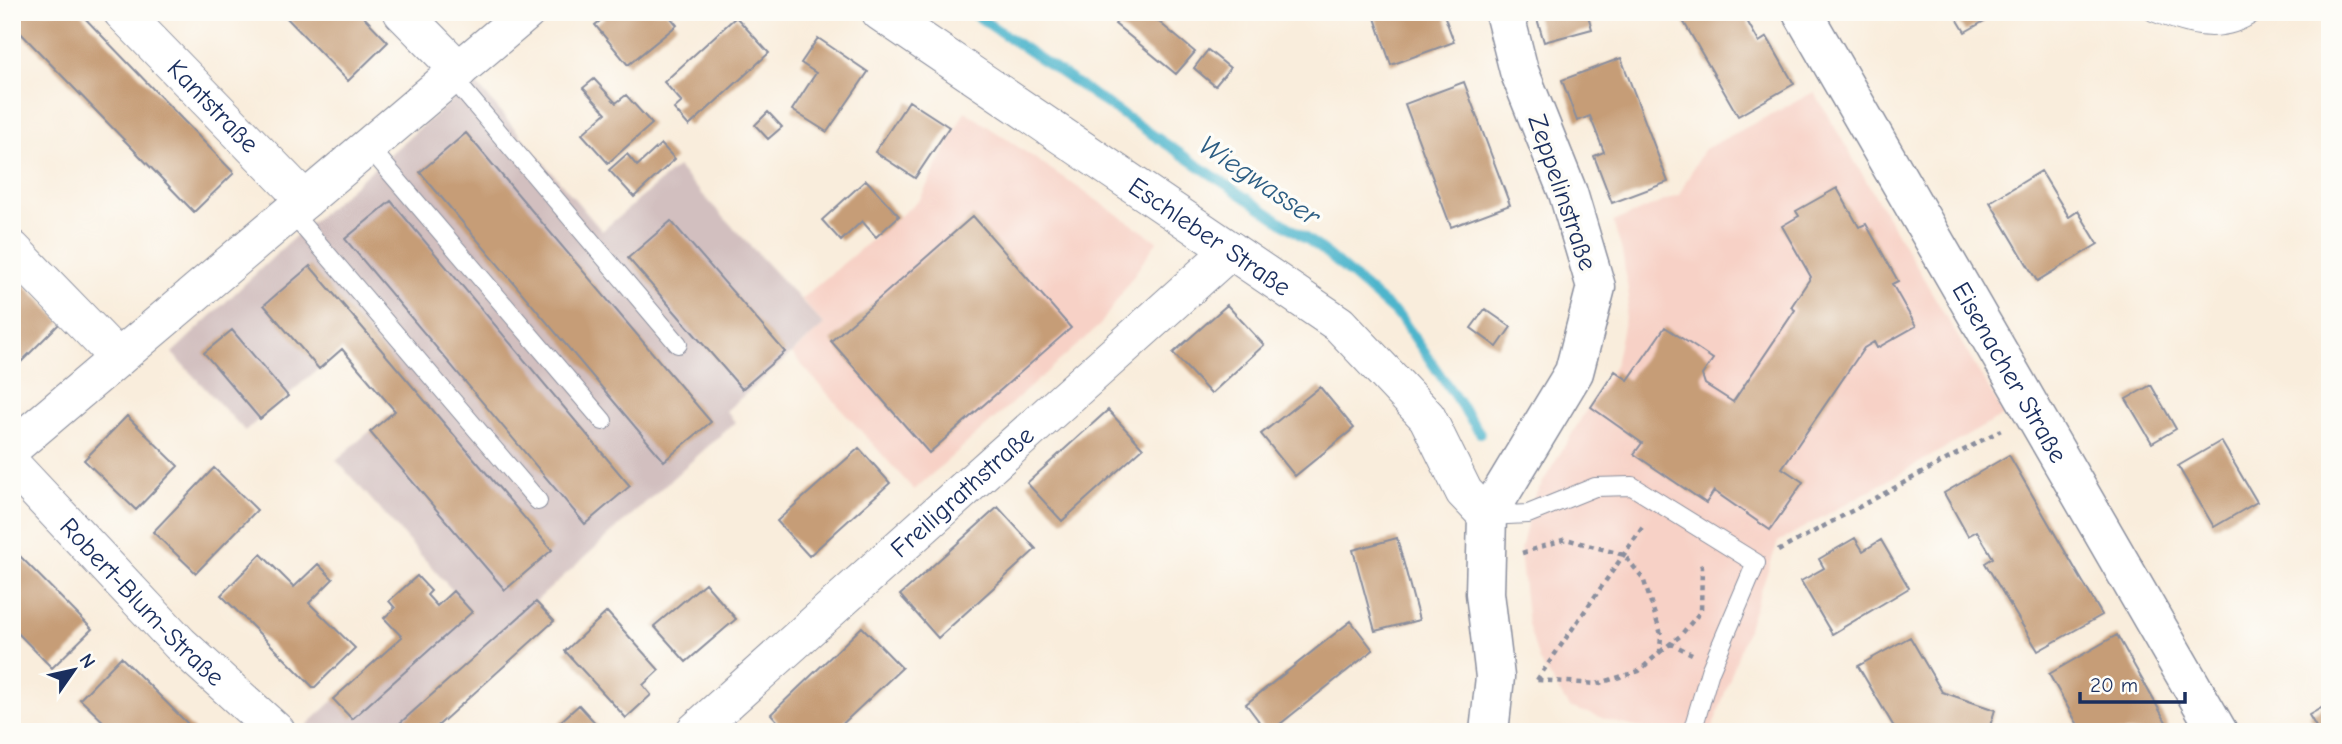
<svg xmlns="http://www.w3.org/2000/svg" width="2342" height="744" font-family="'Comic Neue',sans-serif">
	<rect width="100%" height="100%" fill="#fdfcf7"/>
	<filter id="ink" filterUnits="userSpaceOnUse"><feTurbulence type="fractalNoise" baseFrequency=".0143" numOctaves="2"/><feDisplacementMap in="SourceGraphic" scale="14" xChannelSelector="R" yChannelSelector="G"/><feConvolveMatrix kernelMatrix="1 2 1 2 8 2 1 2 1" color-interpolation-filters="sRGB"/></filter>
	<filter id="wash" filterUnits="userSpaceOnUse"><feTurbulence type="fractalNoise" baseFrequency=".00686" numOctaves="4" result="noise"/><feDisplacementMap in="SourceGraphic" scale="28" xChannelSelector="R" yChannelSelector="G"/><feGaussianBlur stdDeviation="1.57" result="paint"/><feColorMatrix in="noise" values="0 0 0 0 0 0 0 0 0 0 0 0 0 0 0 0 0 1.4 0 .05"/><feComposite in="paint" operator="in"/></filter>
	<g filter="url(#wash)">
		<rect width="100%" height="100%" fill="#f9eddc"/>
		<!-- built -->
		<path fill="#f7d1c6" d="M1814,92L2004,415L1778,542L1711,732H1658L1621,724L1569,707L1539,661L1528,624L1520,553L1534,497L1582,417L1615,365L1629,297L1622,251L1613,222L1679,195L1703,150Z
			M965,111L1157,241L1100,325L914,490L792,354L824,325L801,299L920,199Z"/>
		<!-- industrial -->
		<path fill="#d2bfbf" d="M474,81L602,231L677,167L824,325L726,411L735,422L536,601L554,621L430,732H315L307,725L453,591L336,460L395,410L342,349L245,431L172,353L289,242Z"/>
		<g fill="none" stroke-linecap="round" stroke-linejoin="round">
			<!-- stream -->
			<path stroke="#4eb5cc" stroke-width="10" d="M971,12L1320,248L1401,318L1480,433"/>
		</g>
		<g id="blocks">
			<!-- building -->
			<path fill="#c69d77" d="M12,12H79L234,173L194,212L12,24Z
				M281,12H359L388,42L348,81Z
				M611,12H666L677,25L628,65L595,25Z
				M1124,12H1147L1195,52L1176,74L1115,24Z
				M1373,12H1443L1454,42L1391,65Z
				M1535,12H1587L1592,29L1544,42Z
				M1678,12H1742L1759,42L1767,37L1794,84L1738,116Z
				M1953,12H2000L1965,32Z
				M736,17L769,53L689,126L674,109L682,102L664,82Z
				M818,38L868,72L827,132L792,110L816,73L801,63Z
				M1208,50L1230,68L1215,86L1194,68Z
				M1621,58L1668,182L1612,203L1594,156L1604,152L1590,116L1577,121L1562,80Z
				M594,79L616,103L626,95L652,124L608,163L582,134L606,113L583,88Z
				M1464,82L1510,205L1451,227L1405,104Z
				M909,101L949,127L915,178L875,152Z
				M768,112L782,127L768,139L755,125Z
				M466,133L711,422L664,461L420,172Z
				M661,144L675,159L634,197L609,170L627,154L637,166Z
				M2041,171L2069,217L2078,211L2098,244L2037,281L1990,202Z
				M866,180L899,216L876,237L862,221L841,241L822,220Z
				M1837,188L1859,227L1866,224L1898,281L1892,284L1916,326L1877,348L1874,342L1864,348L1782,468L1803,482L1770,530L1714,491L1706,503L1634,454L1642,443L1591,407L1615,371L1628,380L1665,327L1713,359L1702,375L1705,384L1733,402L1795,310L1791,307L1811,277L1782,226L1799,216L1796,211Z
				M391,201L630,486L585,524L345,239Z
				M973,216L1071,328L929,453L831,341Z
				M671,221L785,352L742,389L628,258Z
				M310,266L552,550L505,590L370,432L395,411L342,349L319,369L264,305Z
				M12,272L61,322L21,362L12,353Z
				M1227,305L1264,345L1211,394L1173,353Z
				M1485,309L1511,327L1497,347L1471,328Z
				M232,330L288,396L260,419L204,353Z
				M2151,385L2176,429L2152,443L2126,399Z
				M1320,387L1354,428L1295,476L1261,434Z
				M1108,410L1143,448L1062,521L1027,483Z
				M127,416L178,466L136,510L84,460Z
				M2221,441L2257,502L2214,527L2178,466Z
				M859,448L890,483L809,556L777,521Z
				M2009,455L2102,615L2038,651L1985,563L1993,558L1977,531L1968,536L1944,493Z
				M214,468L257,510L196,573L153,532Z
				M998,507L1036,549L938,638L900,595Z
				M1397,538L1419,620L1375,631L1353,550Z
				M1855,538L1863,551L1881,540L1909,588L1832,634L1801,581L1824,568L1819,559Z
				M12,548L92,629L52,668L12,627Z
				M261,554L294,587L318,564L333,579L309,603L355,648L314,688L221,595Z
				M417,576L431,591L427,595L437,606L453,591L472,612L352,719L333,699L402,637L384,618L395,608L389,601Z
				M705,583L736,619L686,662L654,626Z
				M536,602L554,621L431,732H390Z
				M607,612L659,670L643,685L651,695L626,718L565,651Z
				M1351,621L1373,650L1270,732H1267L1246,704Z
				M862,627L902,668L834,732H787L771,714Z
				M2117,635L2170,729L2165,732H2082L2049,674Z
				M1910,637L1942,692L1995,710L1988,732H1897L1858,666Z
				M121,657L196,732H114L80,699Z
				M2330,703V732H2319L2309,715Z
				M579,705L598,726L591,732H549Z
				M1085,723L1092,732H1074Z"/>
		</g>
	</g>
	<g filter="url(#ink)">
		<use href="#blocks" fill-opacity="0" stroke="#8a8e9d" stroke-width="2"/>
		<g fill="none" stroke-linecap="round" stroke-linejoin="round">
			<!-- lane casing -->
			<g stroke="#8a8e9d" stroke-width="20">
				<path id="lane" d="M2153,12C2189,26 2221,37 2255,12
					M451,76L678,344
					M368,146L603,421
					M291,212L538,501
					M1488,516L1528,514L1595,487L1632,486L1756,563L1710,671L1692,732"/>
			</g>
			<!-- street casing -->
			<g stroke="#8a8e9d" stroke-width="39">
				<g id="street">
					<path id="s1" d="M122,12L305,200"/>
					<path d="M402,12L459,70"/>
					<path id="s2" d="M880,12L1339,324L1427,417L1464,492L1487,516"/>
					<path d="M12,249L118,358"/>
					<path d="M12,448L527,12"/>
					<path id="s3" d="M12,465L180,644L277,732"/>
					<path id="s4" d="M694,732L1231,250"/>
				</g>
			</g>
			<!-- secondary casing -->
			<g stroke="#8a8e9d" stroke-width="41">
				<g id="secondary">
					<path id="s5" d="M1802,12L2218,732"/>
					<path d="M1489,732L1495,677L1485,593L1487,516L1574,372L1596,287L1568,193L1519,71L1504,12"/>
				</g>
			</g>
			<!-- path -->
			<path stroke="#8a8e9d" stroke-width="4.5" stroke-dasharray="5 5" stroke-linecap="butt" d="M1778,551L2001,430
				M1522,553L1566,539L1624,555L1643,578L1661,634L1660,652L1639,671L1597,684L1537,680
				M1670,643L1692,654
				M1660,652L1680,636L1701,611L1702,567L1700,560
				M1537,680L1645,524"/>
			<!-- lane -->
			<use href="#lane" stroke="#fff" stroke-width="18"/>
			<!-- street -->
			<use href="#street" stroke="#fff" stroke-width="37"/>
			<!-- secondary -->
			<use href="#secondary" stroke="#fff" stroke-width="38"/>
		</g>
	</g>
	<g text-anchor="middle" stroke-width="7" stroke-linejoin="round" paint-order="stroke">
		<!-- street labels -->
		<g font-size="26" fill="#1b2f5e" stroke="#fdfcf7">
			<text dy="9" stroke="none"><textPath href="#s1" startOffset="131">Kantstraße</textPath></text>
			<text transform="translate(1563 192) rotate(71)" y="9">Zeppelinstraße</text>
			<text dy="9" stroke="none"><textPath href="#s2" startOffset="399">Eschleber Straße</textPath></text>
			<text dy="9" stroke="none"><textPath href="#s5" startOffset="416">Eisenacher Straße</textPath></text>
			<text dy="9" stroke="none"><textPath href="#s4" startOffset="360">Freiligrathstraße</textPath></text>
			<text dy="9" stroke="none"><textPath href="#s3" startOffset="189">Robert-Blum-Straße</textPath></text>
		</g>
		<!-- water labels -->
		<g font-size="28" font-style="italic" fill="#2d5e84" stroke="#fdfcf7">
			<text transform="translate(1260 180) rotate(34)" y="10">Wiegwasser</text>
		</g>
	</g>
	<!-- margin -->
	<rect width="2342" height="744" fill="none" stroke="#fdfcf7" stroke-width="42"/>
	<!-- north arrow -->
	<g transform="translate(74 670) rotate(56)" stroke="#fdfcf7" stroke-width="5" paint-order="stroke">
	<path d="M0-5L12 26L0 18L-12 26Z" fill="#1b2f5e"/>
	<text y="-10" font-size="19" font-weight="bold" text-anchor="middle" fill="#1b2f5e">N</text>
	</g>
	<!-- scale -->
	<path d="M2080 692v10h105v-10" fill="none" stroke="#1b2f5e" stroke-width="3.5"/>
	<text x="2090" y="692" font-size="21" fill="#1b2f5e" stroke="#fdfcf7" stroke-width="5" paint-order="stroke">20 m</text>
</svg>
